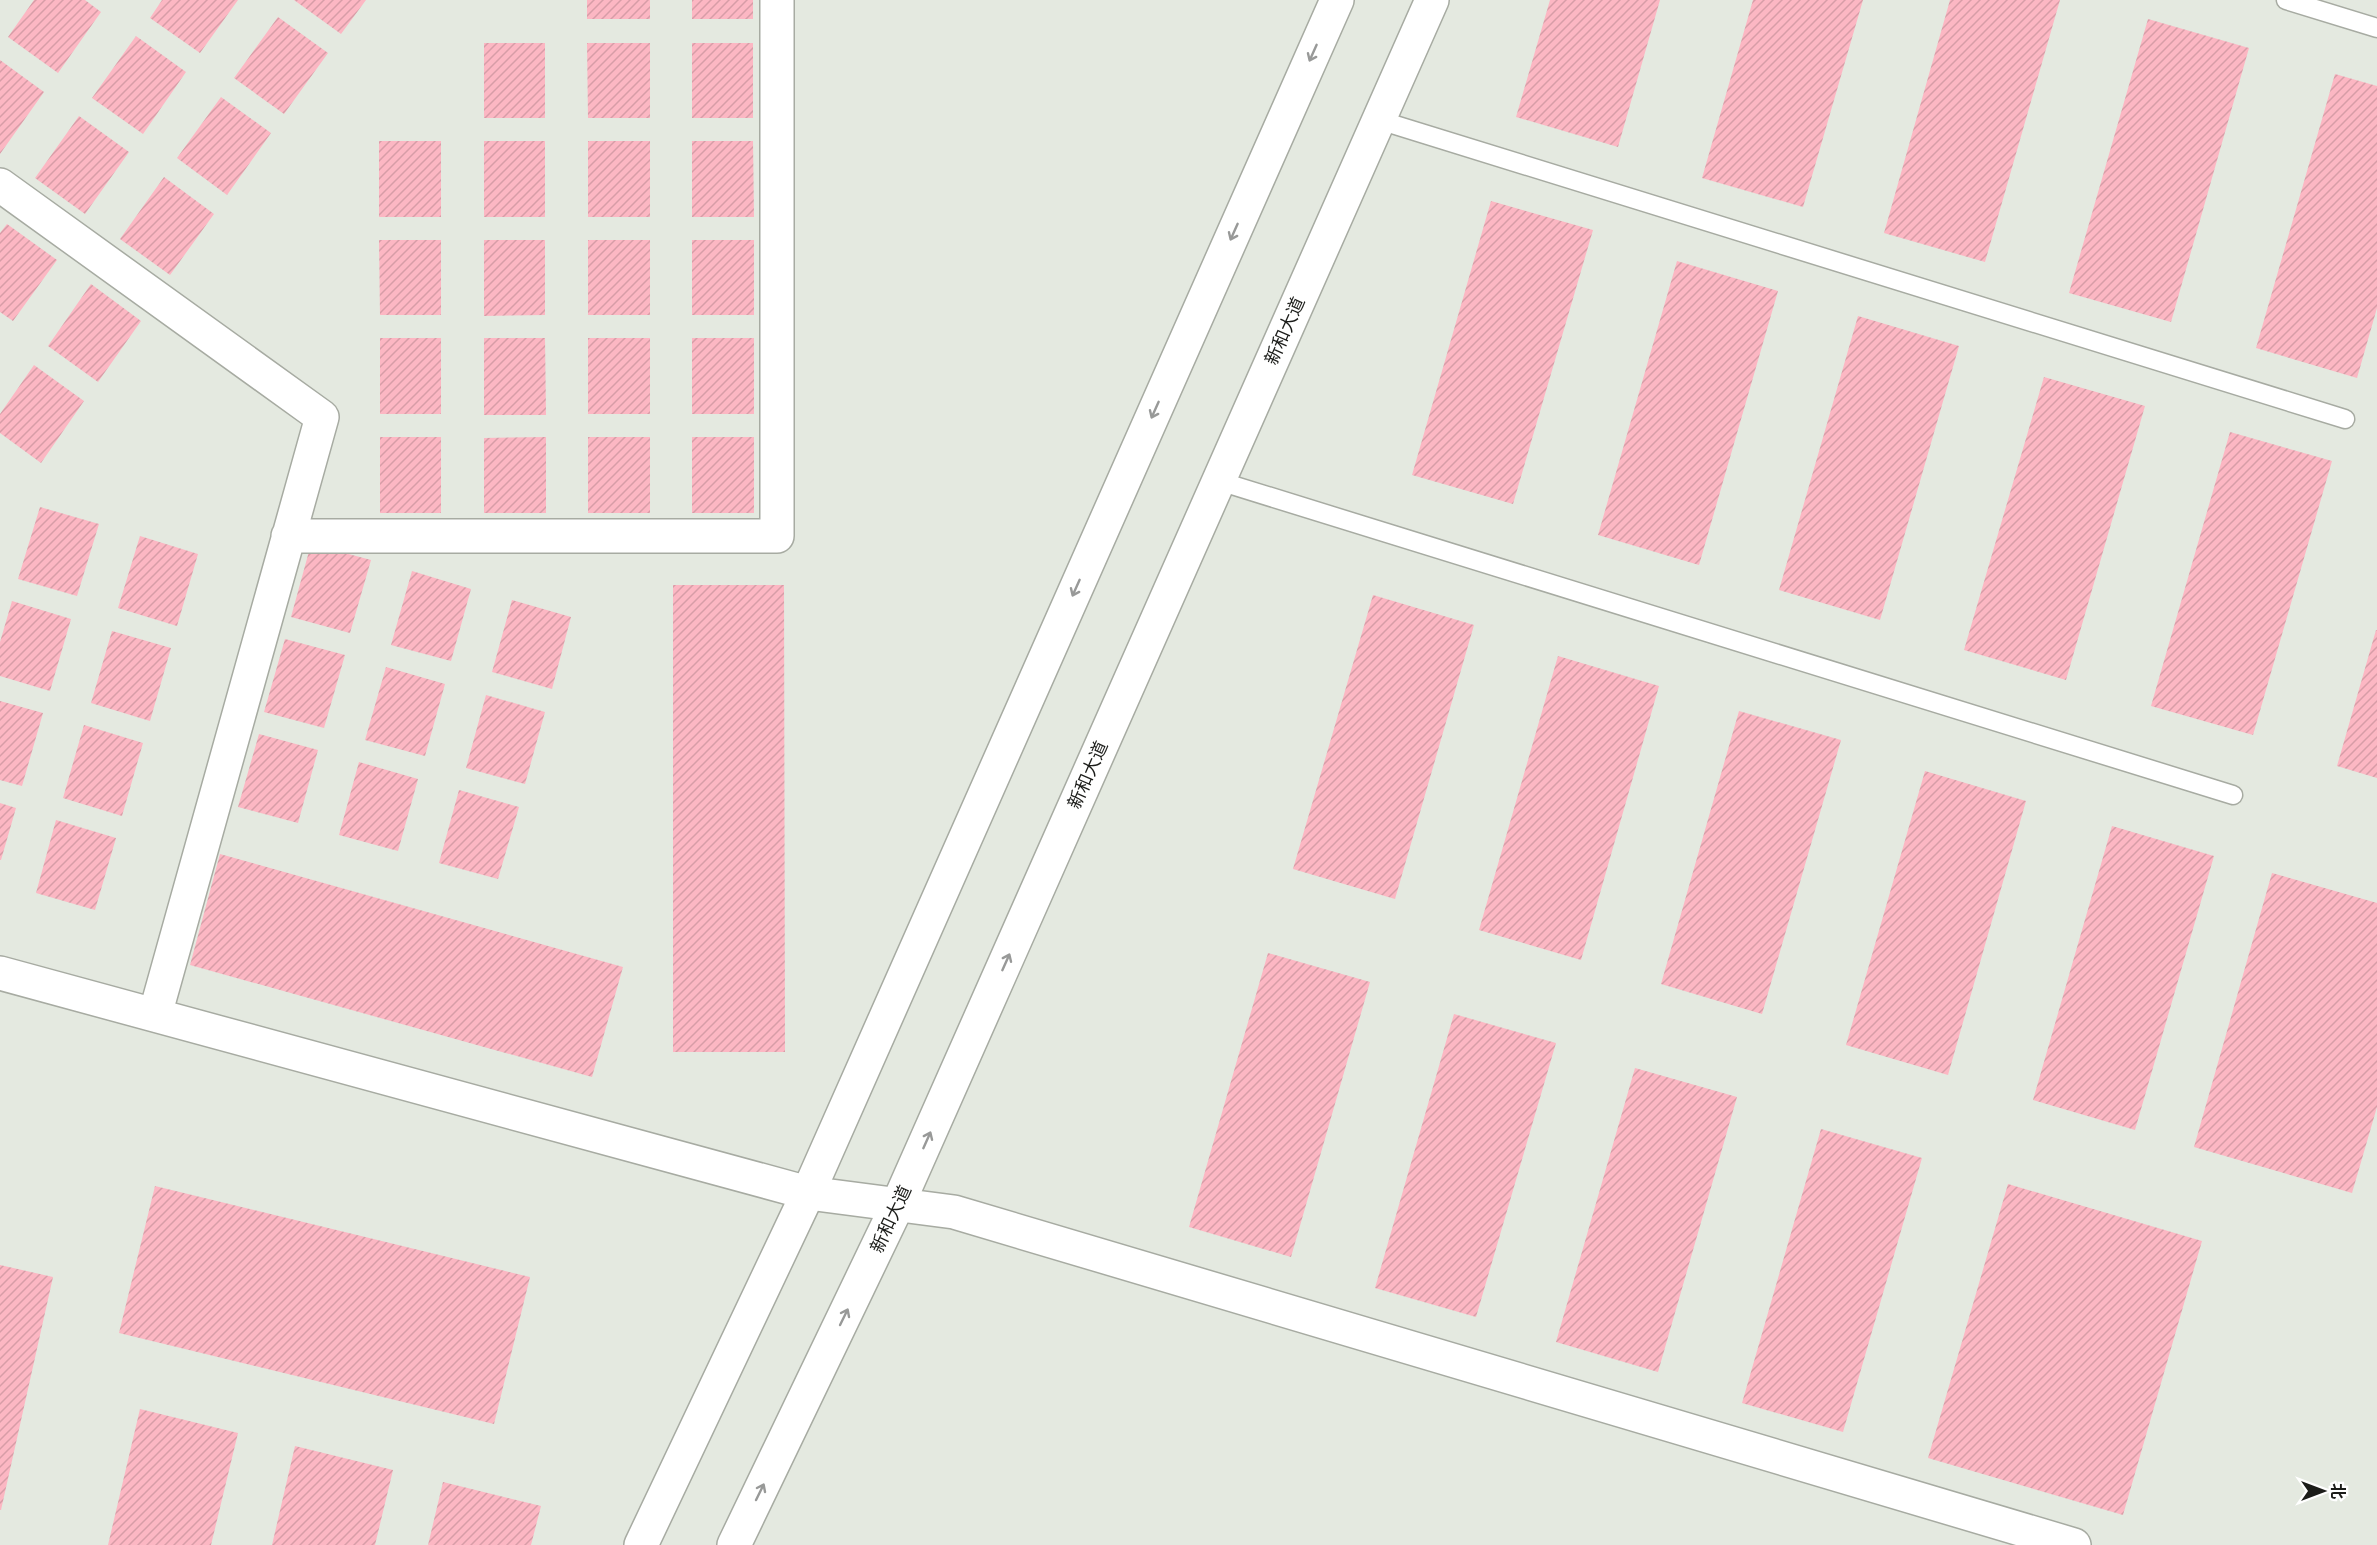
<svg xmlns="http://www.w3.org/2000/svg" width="2377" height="1545" font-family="'PT Serif','Noto Sans SC',serif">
	<defs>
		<pattern id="building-hatch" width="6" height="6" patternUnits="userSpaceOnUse" patternTransform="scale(1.5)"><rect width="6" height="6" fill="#fcb7c3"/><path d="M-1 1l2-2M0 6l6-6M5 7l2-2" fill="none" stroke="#d79da7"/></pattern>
	</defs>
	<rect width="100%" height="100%" fill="#e4e9e0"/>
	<!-- building -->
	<path fill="url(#building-hatch)" d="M34,0H85L101,12L58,73L8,37Z
		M162,0H238L200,53L150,18Z
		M294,0H366L341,34Z
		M587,0H650V19H587Z
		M692,0H753V19H692Z
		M1550,0H1660L1618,147L1516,117Z
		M1753,0H1863L1803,207L1702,178Z
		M1950,0H2060L1985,262L1884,233Z
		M278,17L328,53L284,114L234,78Z
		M2148,19L2249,48L2171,322L2069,293Z
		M136,36L186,72L143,134L92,98Z
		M484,43H545V118H484Z
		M587,43H650V118H588Z
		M692,43H753V118H692Z
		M0,60L44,92L0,154Z
		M2335,74L2377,86V308L2357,378L2256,348Z
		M221,97L271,133L227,195L177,158Z
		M79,116L129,152L85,214L35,178Z
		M379,141H441V217H379Z
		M484,141H545V217H484Z
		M588,141H650V217H588Z
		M692,141H753L754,217H692Z
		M164,177L214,214L170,275L120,239Z
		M1491,201L1593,230L1513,504L1412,475Z
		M7,224L57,260L13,321L0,312V233Z
		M379,240H441V315H380Z
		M484,240H545V315L484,316Z
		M588,240H650V315H588Z
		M692,240H754V315H692Z
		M1677,261L1778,291L1699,565L1598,535Z
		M91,284L141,321L98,382L48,346Z
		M1858,316L1959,346L1880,620L1779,590Z
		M380,338H441V414H380Z
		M484,338H545L546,415H484Z
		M588,338H650V414H588Z
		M692,338H754V414H692Z
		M34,365L84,401L41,463L0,433V414Z
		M2044,377L2145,406L2066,680L1964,650Z
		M2230,432L2332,461L2253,735L2151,706Z
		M380,437H441V513H380Z
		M546,437V513H484V438Z
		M588,437H650V513H588Z
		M692,437H754V513H692Z
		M40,507L99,524L77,596L18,579Z
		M140,536L198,554L177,626L118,608Z
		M311,544L371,560L350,633L291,617Z
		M412,571L471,589L451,661L391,645Z
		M673,585H784L785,1052H673Z
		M1373,595L1474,625L1395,899L1293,869Z
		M512,600L571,617L552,689L492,672Z
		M12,601L71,619L50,691L0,676V642Z
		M2376,630H2377V778L2337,766Z
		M112,631L171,648L150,721L91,703Z
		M285,639L345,655L324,728L264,712Z
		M1558,656L1659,686L1581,960L1479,930Z
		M386,667L445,684L425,756L365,740Z
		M486,695L545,712L525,784L466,768Z
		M0,701L43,713L22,786L0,780Z
		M1739,711L1841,740L1762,1014L1661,984Z
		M84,725L143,743L122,816L63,798Z
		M259,734L318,750L298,823L238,807Z
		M359,762L418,779L398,851L339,835Z
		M1925,771L2026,801L1948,1075L1846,1045Z
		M459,790L519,807L498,879L439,863Z
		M0,803L16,808L1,860H0Z
		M56,820L116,838L95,910L36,893Z
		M2112,826L2214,856L2135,1130L2033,1100Z
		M220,854L623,967L592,1077L190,965Z
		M2272,873L2377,903V1107L2352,1193L2194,1147Z
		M1268,953L1370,982L1291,1257L1189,1227Z
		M1454,1014L1556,1043L1476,1317L1375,1288Z
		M1635,1068L1737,1097L1658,1372L1556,1342Z
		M1821,1129L1922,1158L1843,1432L1742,1403Z
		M2008,1184L2202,1241L2123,1515L1928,1458Z
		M155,1186L530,1277L494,1424L119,1333Z
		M0,1265L53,1277L1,1510H0Z
		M140,1409L238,1433L211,1545H108Z
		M295,1446L393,1470L375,1545H272Z
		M443,1482L541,1506L531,1545H428Z"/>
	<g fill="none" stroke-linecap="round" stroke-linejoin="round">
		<!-- service casing -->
		<g stroke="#a7aba2" stroke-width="21">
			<path id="service" d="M2286,0L2377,28
				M1379,120L2345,419
				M1219,481L2233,795"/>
		</g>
		<!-- minor casing -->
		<g stroke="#a7aba2" stroke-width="36">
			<path id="minor" d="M0,185L322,417L155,1015
				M288,536H777V0
				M0,973L808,1193L954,1212L2074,1545"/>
		</g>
		<!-- secondary casing -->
		<g stroke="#a7aba2" stroke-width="36">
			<path id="secondary" d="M641,1545L808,1193L1337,0
				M734,1545L898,1204L1432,0"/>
		</g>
		<!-- service -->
		<use href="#service" stroke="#fff" stroke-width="18"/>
		<!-- minor -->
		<use href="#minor" stroke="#fff" stroke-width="33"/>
		<!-- secondary -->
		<use href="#secondary" stroke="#fff" stroke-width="33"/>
	</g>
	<!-- one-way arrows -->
	<defs><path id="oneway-shaft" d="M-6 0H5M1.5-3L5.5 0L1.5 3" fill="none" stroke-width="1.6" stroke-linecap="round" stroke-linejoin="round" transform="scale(1.5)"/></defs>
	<g stroke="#989998">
		<use href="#oneway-shaft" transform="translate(1313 53) rotate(114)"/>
		<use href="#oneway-shaft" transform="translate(1234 232) rotate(114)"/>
		<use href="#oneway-shaft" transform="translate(1155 410) rotate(114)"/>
		<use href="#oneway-shaft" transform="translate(1076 588) rotate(114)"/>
		<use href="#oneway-shaft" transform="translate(1006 962) rotate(-66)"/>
		<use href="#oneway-shaft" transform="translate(927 1140) rotate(-66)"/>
		<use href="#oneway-shaft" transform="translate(844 1317) rotate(-64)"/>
		<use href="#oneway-shaft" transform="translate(760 1492) rotate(-64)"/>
	</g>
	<g text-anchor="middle" stroke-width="6" stroke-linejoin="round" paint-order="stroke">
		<!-- street labels -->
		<g font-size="18" fill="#1b1c19" stroke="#fff">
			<text transform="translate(1285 331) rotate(-66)" y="6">新和大道</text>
			<text transform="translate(1088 775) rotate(-66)" y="6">新和大道</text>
			<text transform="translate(891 1219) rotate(-65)" y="6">新和大道</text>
		</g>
	</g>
	<!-- north arrow -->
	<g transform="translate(2323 1491) rotate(90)" stroke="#ffffff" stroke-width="4.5" paint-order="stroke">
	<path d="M0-4.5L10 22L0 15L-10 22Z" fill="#1b1c19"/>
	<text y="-9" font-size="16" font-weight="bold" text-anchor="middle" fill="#1b1c19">北</text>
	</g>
</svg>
